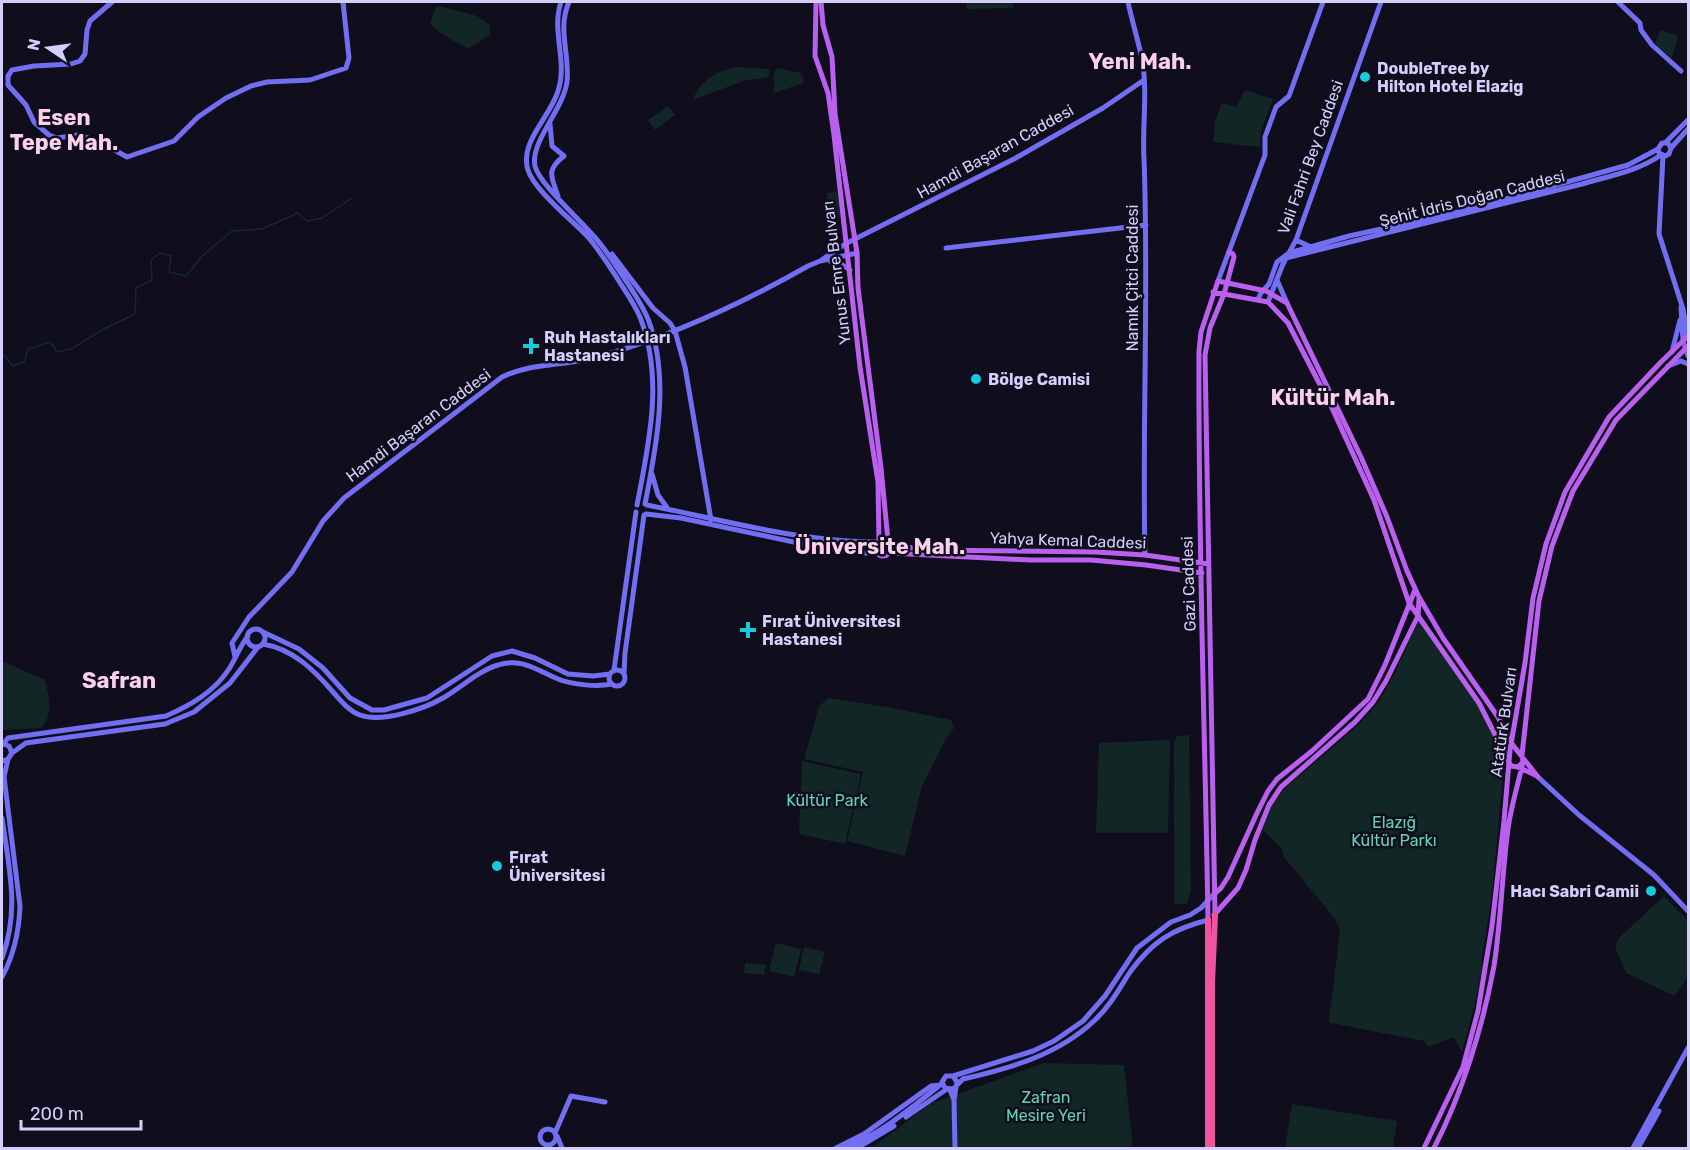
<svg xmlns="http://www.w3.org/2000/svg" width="1690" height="1150" font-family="Rubik,sans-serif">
	<rect width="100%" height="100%" fill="#100e1d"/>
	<!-- green -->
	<path fill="#112625" d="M966,2H1013V8L967,9Z
		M439,6L477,16L490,25V35L468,49L442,34L430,24L436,7Z
		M1660,30L1678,36L1672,58L1655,44Z
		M737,67L770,69L768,77L743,81L693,100C699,81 718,70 737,67Z
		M777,68L800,73L804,78L803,83L774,93V72Z
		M1245,90L1273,99L1261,131L1260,147L1213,142L1215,122L1222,103L1236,107Z
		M668,106L675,115L655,130L648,120Z
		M837,191L842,217L826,219L827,193Z
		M1419,622C1447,658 1490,709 1501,753C1506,774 1500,795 1499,817C1495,865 1491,913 1481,961L1483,964L1475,1004L1462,1052L1454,1037L1428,1047L1424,1041L1331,1023L1329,1021L1340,930L1335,919L1284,857L1282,849L1263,830C1266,798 1297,779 1319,759C1337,744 1355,729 1370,712C1392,689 1403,650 1419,622Z
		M2,661L45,680C49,696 54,716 41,728L2,730Z
		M829,698L887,707L951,720L954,728L945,740L922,786L905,856L847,841L863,772L804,759L819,706Z
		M1189,735L1191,889L1187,904H1175L1174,900V744L1177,736Z
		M1170,740L1168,833H1096L1099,743Z
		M802,761L861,774L845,844L799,834Z
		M1664,896L1688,921V976L1675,996L1626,973L1615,947L1619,938Z
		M776,943L801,949L794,977L769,971Z
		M804,947L825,952L819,974L799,970Z
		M745,963L766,965L764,975L744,973Z
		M1044,1063L1124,1065L1133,1148H872L930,1104Z
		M1292,1104L1397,1121L1393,1148H1285Z"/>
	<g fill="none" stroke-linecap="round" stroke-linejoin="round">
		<!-- stream -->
		<path stroke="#122541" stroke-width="1.5" d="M2,356L4,355L13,366L24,362L28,349L50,342L57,352L71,349L102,330L135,314L136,288L152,280L151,260L160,253L171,256L169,272L186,276L202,256L232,231L262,229L298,213L307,221L322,218L352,198"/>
		<!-- secondary -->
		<path stroke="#726ef1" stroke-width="5" d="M112,2L90,21L87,30L85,54L80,61L71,64L34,66L12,70L8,76V85L26,105L34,122L49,135L57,138L78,135L100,142L127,157L174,141L198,117L226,98L251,86L267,82L310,80L346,68L349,58L343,2
			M561,2C551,31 568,62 558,91C551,116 519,142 528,170C534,190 573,221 588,237C599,250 608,264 617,278C625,291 634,303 640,317C664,378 649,443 637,505
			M569,2C557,29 570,54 567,82C563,110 530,142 535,166C539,183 577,217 590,232C602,244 611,258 620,272C630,287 641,302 648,319C670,377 657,444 645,504
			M1128,2C1132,21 1138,40 1142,59C1148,92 1142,126 1144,159C1149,291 1142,423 1145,555
			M1618,2L1640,23L1641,30L1652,45L1681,71
			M550,124L552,146L564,156C546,170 551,176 558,196
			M1666,142L1688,120
			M1671,148L1688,129
			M1663,156L1659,234L1683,309L1688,338
			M1296,240L1311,247
			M946,248L1146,225
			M612,254L653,308L670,323L675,331L685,367L711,520
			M1286,258L1582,184C1609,176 1638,171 1661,155
			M820,261L847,243L1014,159L1103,108L1144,80
			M830,261L841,264L850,270
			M1277,280L1287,303
			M1218,281L1265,155V137L1276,107L1289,96L1323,2
			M1258,299L1261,293L1269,284L1277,262L1289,253L1349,236L1451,214L1628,165L1658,149L1662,143H1668L1671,148L1669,154L1665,156L1659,153L1658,149
			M1268,302L1283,264L1296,240L1381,2
			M1681,307L1683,341L1688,356
			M1672,352L1680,320
			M1668,366L1681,361L1688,364
			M652,474L658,495L668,509
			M647,505C723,520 800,542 878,542
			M646,514L681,518L817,547L864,553H877
			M247 638a9 9 0 1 1 18 0a9 9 0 1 1-18 0Z
			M263,632L299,649L323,668L350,698L372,710H384L427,698L492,656L512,651L535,658L568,674L593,676L610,674
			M263,644C293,649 314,670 333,692C341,701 349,711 360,715C382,723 424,709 443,698C462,687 478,671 498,665C521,657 538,671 558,679C573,685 597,687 612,684
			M235,657L232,643L249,617L292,572L323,521L344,498L502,377C532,362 569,366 601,356C674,335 743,303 808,266L820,261L857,253
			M614,670L636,512
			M609 678a8 8 0 1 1 16 0a8 8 0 1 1-16 0Z
			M624,674L625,653L644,515
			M4,743L8,738L166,716C191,705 214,692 229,669C236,658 240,646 248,636
			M12,753L26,743L165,724L194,712L230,683L258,647
			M2,761L8,759L12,753L9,746L3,744
			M1538,777L1579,815L1654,875L1688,911
			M2,818C9,868 20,910 2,958
			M2,977C14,955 19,932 20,906L4,777L8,759
			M953,1076L957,1082L956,1087L952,1089L945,1088L942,1082L946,1076H953L1033,1051L1054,1041L1083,1021L1105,996L1137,948L1171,922L1190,915L1201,908L1214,894
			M957,1085L963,1079C1011,1068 1058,1055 1095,1020C1110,1006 1119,989 1130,972C1152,942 1172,929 1208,920
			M950,1090L954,1100L956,1087
			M954,1100L955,1148
			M906,1117L947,1089
			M540 1137a8 8 0 1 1 16 0a8 8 0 1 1-16 0Z
			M555,1133L571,1096L605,1102
			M557,1136L562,1148
			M836,1148L864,1134L931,1086L940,1085
			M846,1148C881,1133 909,1110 939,1086
			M857,1148L894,1126
			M1633,1148L1688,1048
			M1638,1148L1659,1111"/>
		<!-- primary -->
		<path stroke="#ba60ef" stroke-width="5" d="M816,2L815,56L828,93L834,135L860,367L878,482L879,542
			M821,2L823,25L832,57L835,114L857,253L858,288L881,468L888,541
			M1213,292L1268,302L1288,323L1332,408L1374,500L1409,603L1479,703L1511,766L1518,767L1522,763
			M875 548a8 8 0 1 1 16 0a8 8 0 1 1-16 0Z
			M889,543L922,550L1096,552L1145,555L1209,564
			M889,553L1030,560H1091L1146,565L1202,573
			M1518,767L1537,776
			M1214,894L1221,888L1228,877L1257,813L1268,791L1277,779L1312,751L1368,699L1385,665L1415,590
			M1214,915L1238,888L1246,870L1255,840L1269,805L1281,787L1355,722L1373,702L1386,681L1418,616L1419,599
			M1215,915L1205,355L1210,328L1224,294L1234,257L1233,254L1229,252
			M1208,920C1205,730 1198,541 1199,351L1201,332L1218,281L1266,291L1287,303L1361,457L1387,517L1407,571L1419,597L1443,638L1498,717L1512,744L1538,777
			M1424,1148L1463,1067L1478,1011L1492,926L1504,821L1510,750L1525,663L1533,598L1546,544L1565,492L1609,417L1661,362L1688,336
			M1434,1148C1462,1094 1483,1026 1494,966C1501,921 1502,874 1508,829C1511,806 1518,785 1523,762L1522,755L1539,601L1552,546L1573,491L1616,420L1688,346"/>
		<!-- highway -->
		<path stroke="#ee559e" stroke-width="6" d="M1208,1148V920
			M1212,1148V983L1215,915"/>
	</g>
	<!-- markers -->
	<g fill="#16cade" stroke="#100e1d" stroke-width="2">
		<circle cx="1365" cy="77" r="6"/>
		<path d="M528 337h6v6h6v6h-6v6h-6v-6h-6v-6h6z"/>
		<circle cx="976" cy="379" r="6"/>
		<path d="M745 621h6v6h6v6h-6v6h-6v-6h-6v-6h6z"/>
		<circle cx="497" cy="866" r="6"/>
		<circle cx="1651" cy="891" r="6"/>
	</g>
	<g text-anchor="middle" stroke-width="5" stroke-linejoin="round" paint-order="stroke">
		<!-- poi labels -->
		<g font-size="16" font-weight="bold" fill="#d3cefa" stroke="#100e1d" text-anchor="start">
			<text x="1377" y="74">DoubleTree by<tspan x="1377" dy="18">Hilton Hotel Elazig</tspan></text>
			<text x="544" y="343">Ruh Hastalıkları<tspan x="544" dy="18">Hastanesi</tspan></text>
			<text x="988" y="385">Bölge Camisi</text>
			<text x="762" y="627">Fırat Üniversitesi<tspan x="762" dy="18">Hastanesi</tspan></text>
			<text x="509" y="863">Fırat<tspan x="509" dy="18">Üniversitesi</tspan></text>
			<text x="1639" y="897" text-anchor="end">Hacı Sabri Camii</text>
		</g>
		<!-- street labels -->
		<g font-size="16" fill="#d3cefa" stroke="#100e1d">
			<text transform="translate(995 151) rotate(-29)" y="6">Hamdi Başaran Caddesi</text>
			<text transform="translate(1310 157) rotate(-70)" y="6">Vali Fahri Bey Caddesi</text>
			<text transform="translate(1472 198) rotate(-14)" y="6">Şehit İdris Doğan Caddesi</text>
			<text transform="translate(836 273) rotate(-97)" y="6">Yunus Emre Bulvarı</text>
			<text transform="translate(1132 278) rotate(-90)" y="6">Namık Çitci Caddesi</text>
			<text transform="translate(418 425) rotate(-37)" y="6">Hamdi Başaran Caddesi</text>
			<text transform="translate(1068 540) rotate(2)" y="6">Yahya Kemal Caddesi</text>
			<text transform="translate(1188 584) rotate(-92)" y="6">Gazi Caddesi</text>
			<text transform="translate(1503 722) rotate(-82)" y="6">Atatürk Bulvarı</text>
		</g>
		<!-- park labels -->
		<g font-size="16" fill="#62d2b6" stroke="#100e1d">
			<text x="827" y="806">Kültür Park</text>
			<text x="1394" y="828">Elazığ<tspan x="1394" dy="18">Kültür Parkı</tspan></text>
			<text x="1046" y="1103">Zafran<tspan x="1046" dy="18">Mesire Yeri</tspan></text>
		</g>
		<!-- district labels -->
		<g font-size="22" font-weight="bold" fill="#fad0eb" stroke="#100e1d">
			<text x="1140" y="69">Yeni Mah.</text>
			<text x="64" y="125">Esen<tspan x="64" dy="25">Tepe Mah.</tspan></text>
			<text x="1333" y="405">Kültür Mah.</text>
			<text x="880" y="554">Üniversite Mah.</text>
			<text x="119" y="688">Safran</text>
		</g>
	</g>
	<!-- border -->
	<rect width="1690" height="1150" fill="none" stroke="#d3cefa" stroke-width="6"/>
	<!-- north arrow -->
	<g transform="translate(48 48) rotate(283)" stroke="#100e1d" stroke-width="4.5" paint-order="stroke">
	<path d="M0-4.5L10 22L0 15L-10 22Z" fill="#d3cefa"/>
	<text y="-9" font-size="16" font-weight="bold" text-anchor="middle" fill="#d3cefa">N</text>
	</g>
	<!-- scale -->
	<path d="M21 1120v9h120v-9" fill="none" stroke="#d3cefa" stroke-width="3"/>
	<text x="30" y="1120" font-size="18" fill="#d3cefa" stroke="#100e1d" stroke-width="4.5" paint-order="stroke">200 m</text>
</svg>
